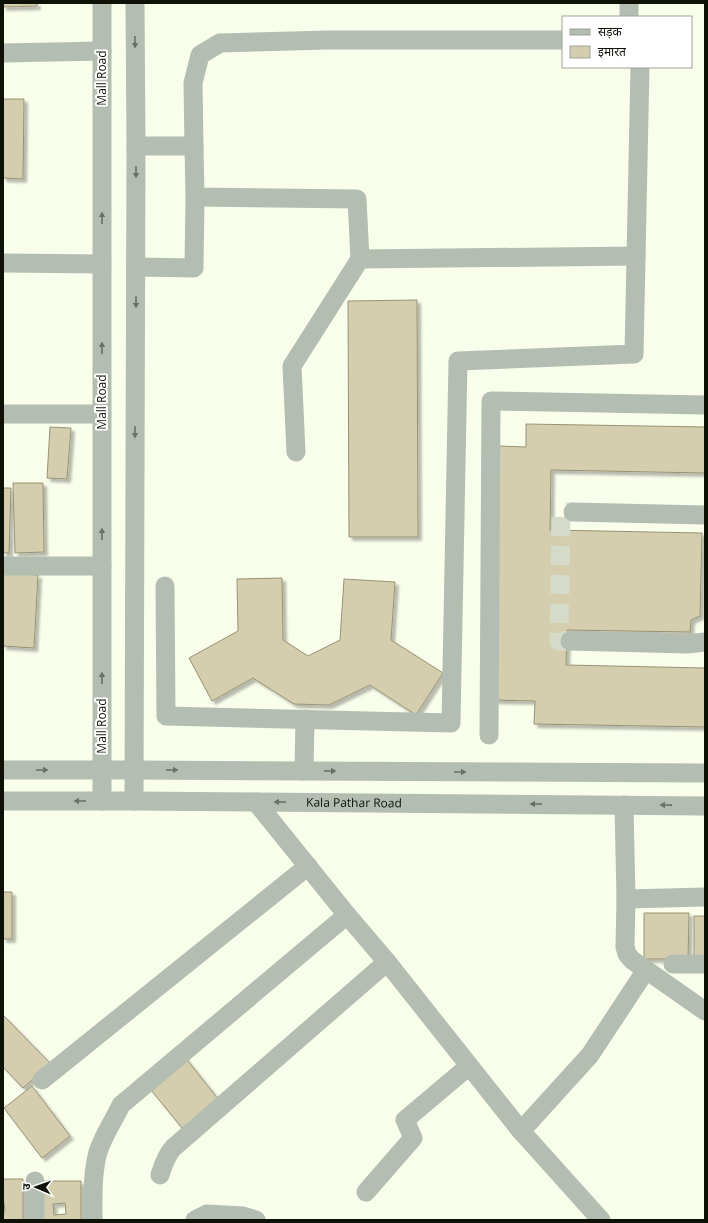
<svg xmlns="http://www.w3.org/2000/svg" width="708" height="1223" font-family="'Open Sans','Noto Sans Devanagari',sans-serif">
	<defs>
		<filter id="shadow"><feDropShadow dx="3.5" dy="3.5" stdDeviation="1" flood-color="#0004"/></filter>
	</defs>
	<rect width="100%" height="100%" fill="#f9feeb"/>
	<!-- building -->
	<path fill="#d4ceaf" stroke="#989274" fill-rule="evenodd" filter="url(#shadow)" d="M3,3H37V6L3,7Z
		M3,99H24L23,179L3,178Z
		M417,300L418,537H349L348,301Z
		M526,424L705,427V473L551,470L550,530L702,533L700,616L691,620L690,632L567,630L566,665L705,668V727L534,724L535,701L494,700L499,446L526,447Z
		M50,427L71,428L67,479L47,478Z
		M13,483H43L44,552L15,553Z
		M3,488H11L9,553H3Z
		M3,573L38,575L34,648L3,646Z
		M282,578L283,640L308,656L340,640L344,579L395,582L391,640L443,673L416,715L370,685L329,705L294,704L253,678L212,701L189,658L238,631L237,579Z
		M3,892H12V939H3Z
		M644,913H689L688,959H644Z
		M694,916H705V960H694Z
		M4,1016L50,1063L23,1088L3,1067V1017Z
		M184,1056L222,1104L186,1133L147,1085Z
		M32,1086L70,1136L42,1158L4,1108Z
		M3,1179H23V1220H3V1212H5L4,1202H3Z
		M39,1181H81V1220H40ZM65,1203L66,1214L54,1215L53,1204Z"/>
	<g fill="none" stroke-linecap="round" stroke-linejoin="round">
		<!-- minor-tunnel -->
		<path stroke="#d6dac9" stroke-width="19" stroke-dasharray="19 10" stroke-linecap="butt" d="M570,641H559L561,512H573"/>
		<!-- minor -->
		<g stroke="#b3bdb2" stroke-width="19">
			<path d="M629,17V3"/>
			<path d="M3,53L102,51"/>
			<path d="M136,146H194L193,83L200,55L220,43L328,40H563"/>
			<path d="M194,146L195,197L357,199L360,259"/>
			<path d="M3,263L102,264"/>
			<path d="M136,267L194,268L195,197"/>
			<path d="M3,414H102"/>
			<path d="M296,452L292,366L360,259L636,256"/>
			<path d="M573,512L705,515"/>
			<path d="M3,566H102"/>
			<path d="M165,586L166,716L451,723L458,361L634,354L640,67"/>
			<path d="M570,641L687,644L705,642"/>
			<path d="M489,735L491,401L705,405"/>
			<path d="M3,770H134L705,773"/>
			<path d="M304,771L305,719"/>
			<path id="s1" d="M3,801H134L705,806"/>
			<path d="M102,801V3"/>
			<path d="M134,801L136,146L135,3"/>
			<path d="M256,802L347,915L387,962L521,1131L601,1220"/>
			<path d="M624,805L626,899L625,947L627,954L632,960L705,1011"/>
			<path d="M626,899L705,897"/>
			<path d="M673,964H705"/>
			<path d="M42,1080L308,866"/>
			<path d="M521,1131L590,1055L646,970"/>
			<path d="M160,1175C163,1165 166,1156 173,1148L387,962"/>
			<path d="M366,1192L413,1138L405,1120L469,1066"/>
			<path d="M35,1220V1181"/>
			<path d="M93,1220C93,1198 92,1174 98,1152C103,1136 114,1120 121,1105L347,915"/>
			<path d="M195,1220L207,1214L243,1216L256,1220"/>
		</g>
	</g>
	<!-- one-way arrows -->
	<defs><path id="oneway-solid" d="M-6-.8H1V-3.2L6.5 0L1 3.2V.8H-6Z"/></defs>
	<g fill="#697065">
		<use href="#oneway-solid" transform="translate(135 42) rotate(89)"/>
		<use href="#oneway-solid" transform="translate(136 172) rotate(90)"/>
		<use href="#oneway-solid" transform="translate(102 218) rotate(-90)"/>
		<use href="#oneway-solid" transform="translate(136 302) rotate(90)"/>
		<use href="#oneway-solid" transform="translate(102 348) rotate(-90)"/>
		<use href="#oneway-solid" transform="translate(135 432) rotate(90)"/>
		<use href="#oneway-solid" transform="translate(102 534) rotate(-90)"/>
		<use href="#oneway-solid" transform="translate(102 678) rotate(-90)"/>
		<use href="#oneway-solid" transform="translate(42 770)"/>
		<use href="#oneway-solid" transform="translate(172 770)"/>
		<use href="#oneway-solid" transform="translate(330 771)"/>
		<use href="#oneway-solid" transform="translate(460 772)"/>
		<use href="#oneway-solid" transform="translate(80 801) rotate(-180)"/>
		<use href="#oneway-solid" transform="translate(280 802) rotate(-180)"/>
		<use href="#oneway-solid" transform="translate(536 804) rotate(-180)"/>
		<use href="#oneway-solid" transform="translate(666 805) rotate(-179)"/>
	</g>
	<g text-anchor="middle" stroke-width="4" stroke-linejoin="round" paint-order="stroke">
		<!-- street labels -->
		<g font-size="12" fill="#0e1106" stroke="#fff">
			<text transform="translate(102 78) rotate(-90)" y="4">Mall Road</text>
			<text transform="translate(102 402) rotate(-90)" y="4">Mall Road</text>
			<text transform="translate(102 726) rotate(-90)" y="4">Mall Road</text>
			<text dy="4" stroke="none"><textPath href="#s1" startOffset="351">Kala Pathar Road</textPath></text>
		</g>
	</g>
	<!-- border -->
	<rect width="708" height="1223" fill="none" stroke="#0e1106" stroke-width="8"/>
	<!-- legend -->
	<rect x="562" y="16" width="130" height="52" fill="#ffffff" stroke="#9fa09b"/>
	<rect x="570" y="29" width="20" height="6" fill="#b3bdb2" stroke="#9fa09b"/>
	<text x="598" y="36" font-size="12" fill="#0e1106">सड़क</text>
	<rect x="570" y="46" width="20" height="12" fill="#d4ceaf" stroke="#9fa09b"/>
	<text x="598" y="56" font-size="12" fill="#0e1106">इमारत</text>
	<!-- north arrow -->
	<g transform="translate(36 1187) rotate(272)" stroke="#ffffff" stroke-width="3" paint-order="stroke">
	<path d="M0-3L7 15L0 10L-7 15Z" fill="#0e1106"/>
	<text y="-6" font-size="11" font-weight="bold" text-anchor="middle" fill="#0e1106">उ</text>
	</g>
</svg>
